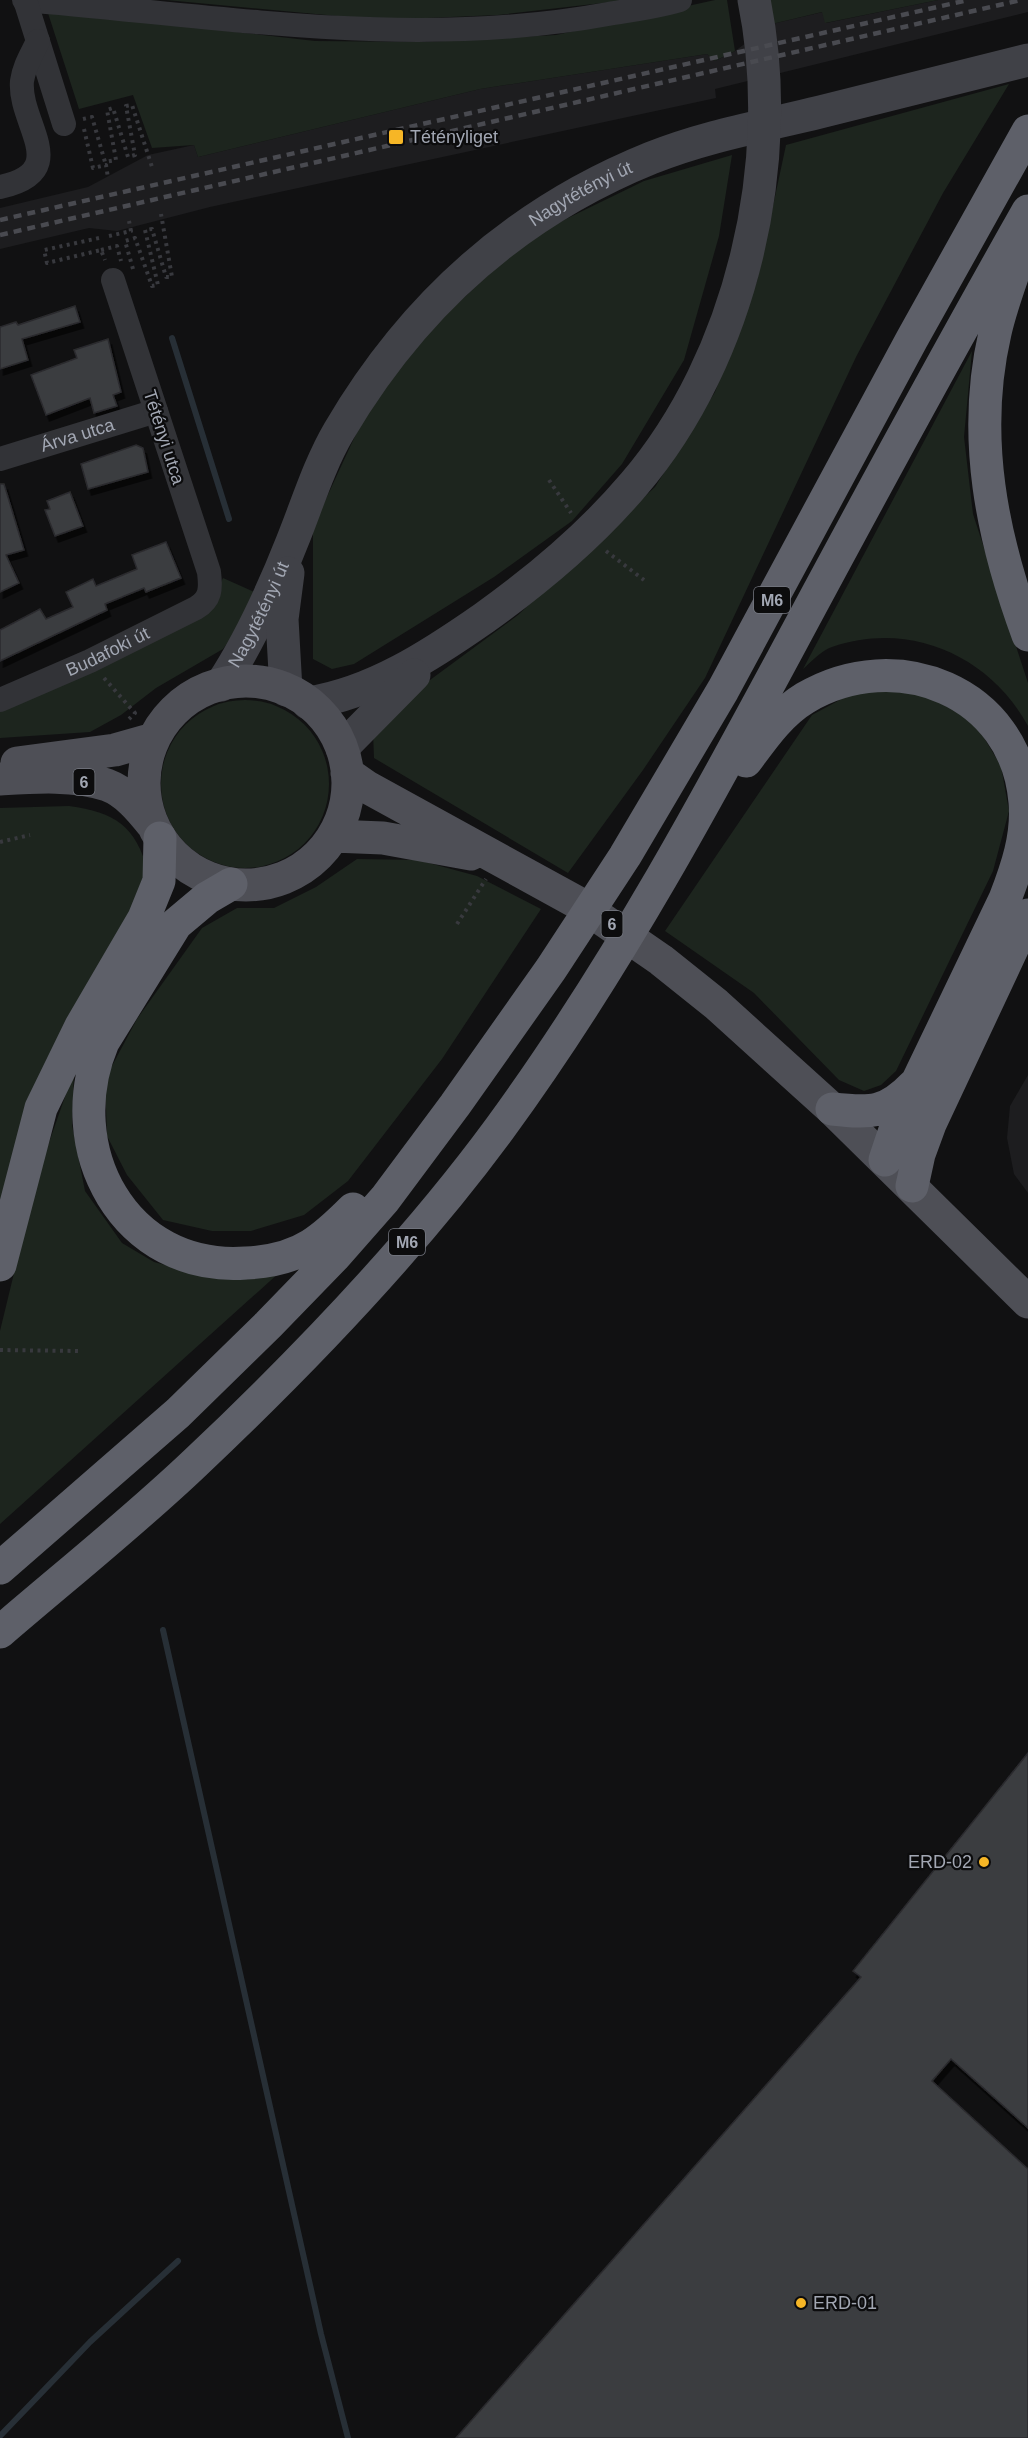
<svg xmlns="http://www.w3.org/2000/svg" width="1028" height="2438" font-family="Helvetica,sans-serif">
	<defs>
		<filter id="shadow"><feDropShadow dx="3.5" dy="6" stdDeviation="0" flood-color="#0009"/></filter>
	</defs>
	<rect width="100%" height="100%" fill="#111112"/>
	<!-- built -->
	<path fill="#1d1d1f" d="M938,0H1028V12L715,89L716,98L210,207L117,231L89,228L0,249V208L88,187L148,155L194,145L198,157L480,89L707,54L715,61L735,51L772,24L823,12L826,23Z
		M1028,1075V1193L1014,1174L1007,1138L1010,1106Z"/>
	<!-- green -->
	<path fill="#1d251e" d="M166,0H629L498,15L380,20Z
		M715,0H727L735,51L715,61L707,54L480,89L198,157L194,145L152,148L133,95L79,109L47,10L315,41L426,42L556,35Z
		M769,0H938L825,23L822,12L772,24Z
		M1009,84L943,193L856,357L705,678L643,770L568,873L374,758L373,732L430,680L518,615L655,487L715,392L757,281L786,145Z
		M732,155L719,236L684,360L622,464L572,521L494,577L354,664L332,669L313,659V527L362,421L413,345L529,237L644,181Z
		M972,351L964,437L973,514L1028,683V726C990,656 910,620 832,647C822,650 811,662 803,669Z
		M223,578L259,594L244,621L223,649L156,688L121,715L90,732L0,738V708L208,610Z
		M900,685L938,698L977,726L1001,766L1009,811L993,871L896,1071L881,1085L864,1091L839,1080L754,993L665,931L812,715L860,689Z
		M161 784a84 84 0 1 1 168 0a84 84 0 1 1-168 0Z
		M69,806C115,812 136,826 148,872L0,1237V808Z
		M357,859L418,860L477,876L541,909L442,1059L348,1181L304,1215L251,1231H212L163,1220L127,1175L107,1136L105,1079L137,1019L202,928L237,908H274L316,887Z
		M74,1071L72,1125L85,1191L122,1243L154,1262L207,1276L280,1272L0,1524V1331L38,1174Z"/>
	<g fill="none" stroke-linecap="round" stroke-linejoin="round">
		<!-- stream -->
		<path stroke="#272f36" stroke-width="6" d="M172,338L229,519
			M163,1630L321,2334L348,2438
			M0,2436L90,2342L178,2261"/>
	</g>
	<!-- building -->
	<path fill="#3b3c3f" stroke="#2b2b2e" stroke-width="1.5" filter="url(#shadow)" d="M75,306L80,322L22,339L28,360L0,369V327L16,322L18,325Z
		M108,339L121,392L113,395L117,406L94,413L90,398L46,415L31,375L77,358L74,350Z
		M136,445L143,448L148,472L88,489L81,464Z
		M0,484H4L24,550L6,555L19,583L0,592Z
		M70,492L83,526L55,536L45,510L50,509L47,501Z
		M166,542L181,578L146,592L144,588L105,604L107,610L0,661V630L40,609L46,619L73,607L66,592L93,579L96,586L137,569L132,555Z
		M1028,1753V2128L951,2059L932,2081L1028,2169V2438H456L861,1977L853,1971Z"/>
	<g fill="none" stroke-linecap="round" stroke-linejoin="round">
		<!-- path -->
		<path stroke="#38393e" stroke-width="4" stroke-dasharray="3 4.5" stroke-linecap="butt" d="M83,119L92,117L105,162L116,160L107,110L113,108L128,157L135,155L126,106L132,105L152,167
			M84,129L93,168L106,165L108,178
			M109,236L131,231L129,221
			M99,238L44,250L47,263L101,250L105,260
			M101,250L117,246L121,261
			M133,269L125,241L135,238L152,286L158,285L145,230L152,229L166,277H172L161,214
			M549,480L571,513
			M606,551L644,580
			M104,678L135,713L129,719
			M0,842L30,835
			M457,924L486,879
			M0,1350L78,1351"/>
		<!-- street -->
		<g stroke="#323337" stroke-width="24">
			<path d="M24,0C219,16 414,50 608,14C632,10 656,7 680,0"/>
			<path d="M25,0L64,124"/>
			<path d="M0,187C74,171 18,124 22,81C24,66 32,54 38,41"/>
			<path id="s1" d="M0,459L156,411"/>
			<path id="s2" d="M0,700L90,661L196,608C211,599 211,589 209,572L113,280"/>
		</g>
		<!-- secondary -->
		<g stroke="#404147" stroke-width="33">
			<path id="s3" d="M221,685C250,641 273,590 292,542C307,505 319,465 339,431C413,305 515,213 651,158C706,136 763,126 820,112C889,95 959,77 1028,60"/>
			<path d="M286,690L282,619L288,573"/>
			<path d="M308,703C373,693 431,655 484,618C540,578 590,536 634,484C742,358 787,160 754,0"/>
			<path d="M342,748L414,675"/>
		</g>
		<!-- primary -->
		<path stroke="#4e4f56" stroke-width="33" d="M144 783a102 102 0 1 1 204 0a102 102 0 1 1-204 0Z
			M17,763L115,750L154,739
			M347,773L367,787L580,904L661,960L716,1004L832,1109L1028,1302
			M0,779C33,777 75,774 107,785C126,792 140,809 152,824
			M333,836L383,838L471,854"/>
		<!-- highway -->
		<path stroke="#5e6069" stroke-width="33" d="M1020,254C1011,280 1001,306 995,333C971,437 992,537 1028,635
			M746,761C763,738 780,713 805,698C896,644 1016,691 1025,802C1028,836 1017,868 1005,899L897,1124L885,1160
			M231,884L207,898L176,924L103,1042C58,1148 124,1272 246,1263C269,1262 292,1257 311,1245C327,1235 340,1222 353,1209
			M832,1109C871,1113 886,1114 914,1085
			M912,1186L919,1154L930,1124L1028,915
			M0,1265L41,1108L81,1026L144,918L159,881L160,838
			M0,1568L178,1413L268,1325L334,1257L385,1199L455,1105L551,969L625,856L723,690L912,339L1028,131
			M0,1632C65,1576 133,1522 195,1463C303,1361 412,1248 500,1128C617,968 712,791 805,617C878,481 952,345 1028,211"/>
		<!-- rail -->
		<path stroke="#494a50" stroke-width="4.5" stroke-dasharray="8 6" stroke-linecap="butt" d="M0,220L968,0
			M0,235L1021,0"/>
	</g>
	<!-- markers -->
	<g fill="#f6b626" stroke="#0c0c0d" stroke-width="2">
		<rect x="388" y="129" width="16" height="16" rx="3"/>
		<circle cx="984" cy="1862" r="6"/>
		<circle cx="801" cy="2303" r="6"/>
	</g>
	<g text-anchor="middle" stroke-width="4.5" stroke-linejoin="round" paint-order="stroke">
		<!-- shield labels -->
		<g fill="#0c0c0d" stroke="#757881" stroke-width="1.5">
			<rect x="754" y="587" width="36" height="26" rx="4.5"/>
			<rect x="73.5" y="769" width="21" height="26" rx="4.5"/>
			<rect x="601.5" y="911" width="21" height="26" rx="4.5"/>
			<rect x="389" y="1229" width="36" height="26" rx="4.5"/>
		</g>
		<g font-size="16" font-weight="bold" fill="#a2a7b3">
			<text x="772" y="606">M6</text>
			<text x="84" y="788">6</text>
			<text x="612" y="930">6</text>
			<text x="407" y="1248">M6</text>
		</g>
		<!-- poi labels -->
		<g font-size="18" fill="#a2a7b3" stroke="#0c0c0d" text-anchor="start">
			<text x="410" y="143">Tétényliget</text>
			<text x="972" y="1868" text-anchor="end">ERD-02</text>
			<text x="813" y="2309">ERD-01</text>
		</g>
		<!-- street labels -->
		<g font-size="18" fill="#a2a7b3" stroke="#0c0c0d">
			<text dy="6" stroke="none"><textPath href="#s3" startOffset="624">Nagytétényi út</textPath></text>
			<text dy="6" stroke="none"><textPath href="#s1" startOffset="81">Árva utca</textPath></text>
			<text transform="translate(164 437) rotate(72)" y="6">Tétényi utca</text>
			<text dy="6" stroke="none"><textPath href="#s3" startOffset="80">Nagytétényi út</textPath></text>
			<text dy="6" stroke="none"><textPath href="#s2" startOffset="118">Budafoki út</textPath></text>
		</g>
	</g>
</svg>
